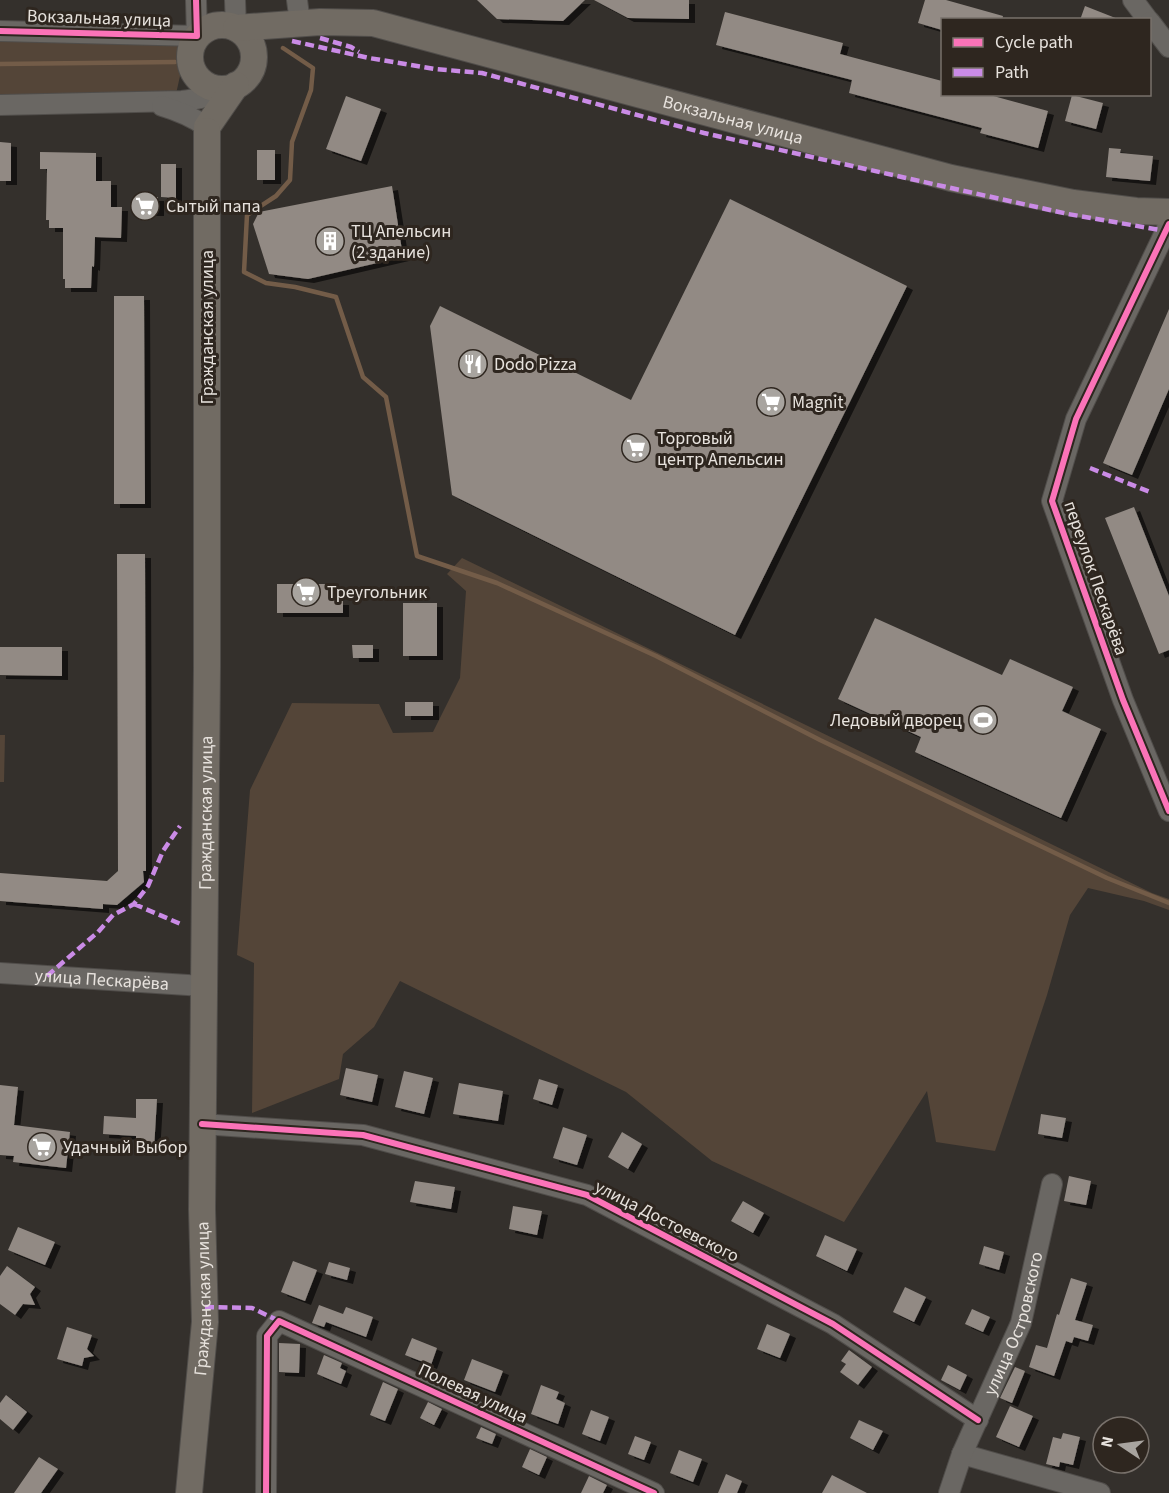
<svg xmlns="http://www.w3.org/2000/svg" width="1169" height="1493" font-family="'Source Sans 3',sans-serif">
	<defs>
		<filter id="shadow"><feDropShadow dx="6" dy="4" stdDeviation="0" flood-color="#0009"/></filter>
	</defs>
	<rect width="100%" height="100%" fill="#34302c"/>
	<!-- green -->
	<path fill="#544538" d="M179,32L182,67L176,94L0,96V34Z
		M462,558L1152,893L1169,899V910L1144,901L1088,888L1070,915L1047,995L995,1151L936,1142L927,1091L844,1222L712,1161L626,1092L400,981L374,1027L343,1054L339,1079L252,1113L254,963L237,955L250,790L292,703L379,704L393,733L433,732L460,678L466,591L447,574Z
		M0,735H5L4,782H0Z"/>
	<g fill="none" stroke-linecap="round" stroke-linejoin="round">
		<!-- stream -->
		<path stroke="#735c48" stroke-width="4.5" d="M283,48L313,68L311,90L292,142L290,180L276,196L247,215L244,272L266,283L295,287L336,297L363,377L386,397L417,556L497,583L656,656L820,740L1107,878L1169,903
			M0,64L175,62"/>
	</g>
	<!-- building -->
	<path fill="#928a84" filter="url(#shadow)" d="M477,0H585L563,21L497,19Z
		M594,0H689V19L628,18Z
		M925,0H946L1003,16L1002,20H942V30L918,23Z
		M1085,6L1118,19V20H1080Z
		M725,12L843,43L840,54L942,81V94H986L1048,111L1038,148L980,133L982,128L849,93L852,80L716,45Z
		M1072,95L1103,103L1096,129L1065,121Z
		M346,96L381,109L361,161L326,149Z
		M0,142L11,143V181H0Z
		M1109,148L1121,149L1120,153L1153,156L1150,181L1106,177Z
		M257,150H275V180H257Z
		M40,152L96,153V181H111V207H122L121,238L95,237L94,267L92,266L91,288H65V279H63V228H49V220H46L47,169H40Z
		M161,164H176V198L161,197Z
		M392,186L403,257L308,279L269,274L253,224L259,212Z
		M144,197H158V212H143Z
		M730,199L907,286L735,635L452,495L430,326L440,306L631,400Z
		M114,296H144L145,504H114Z
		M1169,309V389L1132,475L1103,463Z
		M1134,507L1169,596V650L1159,654L1105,518Z
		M117,554H145L146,871H143L144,882L117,905L103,904V909L0,901V873L107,881L118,871Z
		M277,584H335V601H343V613H277Z
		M403,603H437V656H403Z
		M875,618L1002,675L1010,659L1073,687L1062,711L1101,729L1061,818L915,752L921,737L838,699Z
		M352,645H373V658H353Z
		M0,647H62V676L0,675Z
		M405,702H433V716H405Z
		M346,1068L378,1075L372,1102L340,1095Z
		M404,1071L433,1078L424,1114L395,1107Z
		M539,1079L558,1085L552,1105L533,1099Z
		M459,1083L503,1091L498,1121L453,1114Z
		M0,1085L18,1087L14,1125L70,1132L66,1168L13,1162L14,1156L0,1155Z
		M136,1099H157L154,1149H136V1136L103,1134L104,1116L136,1118Z
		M1041,1114L1066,1118L1062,1138L1038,1134Z
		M563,1127L587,1135L577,1165L553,1158Z
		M622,1132L642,1144L628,1169L608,1157Z
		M1069,1176L1091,1181L1086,1205L1064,1201Z
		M415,1181L455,1187L451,1209L410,1202Z
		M743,1201L764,1213L753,1233L731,1221Z
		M513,1206L542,1211L537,1235L509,1229Z
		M18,1227L55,1242L45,1265L8,1250Z
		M825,1235L857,1249L847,1271L816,1256Z
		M984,1246L1004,1252L999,1270L979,1264Z
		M293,1261L317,1270L305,1301L281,1292Z
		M329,1262L350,1268L347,1280L325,1274Z
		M7,1266L35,1287L30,1294L35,1305L23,1304L15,1315L0,1304V1276Z
		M1071,1278L1087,1283L1075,1320L1093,1325L1088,1341L1074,1337L1072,1343L1066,1341L1054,1376L1029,1367L1036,1345L1047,1348L1057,1314L1059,1315Z
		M905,1287L926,1297L914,1322L893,1312Z
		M319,1305L343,1314L346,1307L373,1317L366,1337L326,1322L324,1327L312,1323Z
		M972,1309L990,1317L983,1332L965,1324Z
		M767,1324L790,1334L780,1358L757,1349Z
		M67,1327L92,1335L87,1349L94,1356L84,1358L82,1366L57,1359Z
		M412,1338L437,1348L431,1365L405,1355Z
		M279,1343L300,1344L299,1373L279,1372Z
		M849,1350L872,1367L858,1385L840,1372L846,1364L841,1361Z
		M324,1355L342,1363L340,1368L346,1371L341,1384L317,1374Z
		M472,1359L503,1371L495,1392L464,1380Z
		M948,1365L967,1375L960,1390L941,1380Z
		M1015,1367L1025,1371L1012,1403L1000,1398Z
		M383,1382L398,1389L385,1421L370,1415Z
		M541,1385L559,1392L556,1399L565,1403L558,1424L531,1414Z
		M6,1395L27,1412L13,1430L0,1419V1403Z
		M428,1402L442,1409L434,1425L420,1418Z
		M1010,1406L1033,1416L1019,1447L996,1437Z
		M591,1410L609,1417L600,1441L582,1434Z
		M859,1420L883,1431L873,1450L850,1438Z
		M481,1427L496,1434L492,1444L476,1438Z
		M1063,1433L1080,1437L1073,1465L1060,1462L1059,1467L1046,1464L1053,1437L1061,1439Z
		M635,1436L651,1442L644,1460L628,1454Z
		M530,1449L547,1457L539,1475L522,1467Z
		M679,1450L702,1459L693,1482L670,1473Z
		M39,1457L58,1469L41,1493H14Z
		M726,1474L742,1481L737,1493H718Z
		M832,1475L867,1493H822Z
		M589,1476L607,1485L603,1493H581Z"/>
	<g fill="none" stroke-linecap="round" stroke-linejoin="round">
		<!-- minor casing -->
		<g stroke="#504d4a" stroke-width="22">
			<g id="minor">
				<path d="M235,0L236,28"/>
				<path d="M297,0L300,23"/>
				<path d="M1133,0L1148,20"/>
				<path d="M1150,22L1169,47"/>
				<path d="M0,31L197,36L196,0"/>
				<path d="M0,105L182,101C198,99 205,99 217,89"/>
				<path d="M162,106C179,111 193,117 207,127V131"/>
				<path d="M1169,224L1076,419L1052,501L1123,700L1169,811"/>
				<path id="s1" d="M0,973L203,986"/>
				<path d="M202,1124L363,1135L587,1195L833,1324L978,1420"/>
				<path d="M962,1454L1100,1493"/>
				<path d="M266,1493L267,1336L279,1321L654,1493"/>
				<path id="s2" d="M949,1493L962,1454L1021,1323L1052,1184"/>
			</g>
		</g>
		<!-- major casing -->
		<g stroke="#504d4a" stroke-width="28">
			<g id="major">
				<circle cx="222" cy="57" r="32"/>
				<path id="s3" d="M236,28L320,22L373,23L951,178L1073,203L1136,211L1169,212"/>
				<path d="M207,127L236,85"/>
				<path id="s4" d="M189,1493L205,1322L202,1209L207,667V131"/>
			</g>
		</g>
		<!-- minor -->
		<use href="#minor" stroke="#6a6763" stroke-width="20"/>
		<!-- major -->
		<use href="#major" stroke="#716b63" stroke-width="26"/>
		<!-- quiet -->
		<path stroke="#ca8be6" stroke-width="4.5" stroke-dasharray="9 4.5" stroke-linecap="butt" d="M320,38L351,47L359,52
			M292,41L369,58L435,69L482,73L704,133L1068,214L1166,231
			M1090,468L1150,492
			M134,904L183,925
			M47,976L98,932L113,915L134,904L148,886L163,851L180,826
			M205,1307L252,1308L279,1321"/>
		<!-- cycleway casing -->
		<g stroke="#2e261f" stroke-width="10">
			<path id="cycleway" d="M0,31L197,36L196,0
				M1169,224L1076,419L1052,501L1123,700L1169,811
				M202,1124L363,1135L587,1195L833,1324L978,1420
				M266,1493L267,1336L279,1321L654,1493"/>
		</g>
		<!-- cycleway -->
		<use href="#cycleway" stroke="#fb73b8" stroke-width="6"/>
	</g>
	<!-- icons -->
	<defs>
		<g id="supermarket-disc" transform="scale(1.5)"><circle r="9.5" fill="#a8a49f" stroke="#2e261f"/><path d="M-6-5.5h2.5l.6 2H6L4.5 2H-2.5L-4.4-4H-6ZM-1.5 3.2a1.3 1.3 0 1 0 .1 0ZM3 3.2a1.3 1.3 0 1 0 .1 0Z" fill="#fff"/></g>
		<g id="building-disc" transform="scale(1.5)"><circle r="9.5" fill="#a8a49f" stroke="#2e261f"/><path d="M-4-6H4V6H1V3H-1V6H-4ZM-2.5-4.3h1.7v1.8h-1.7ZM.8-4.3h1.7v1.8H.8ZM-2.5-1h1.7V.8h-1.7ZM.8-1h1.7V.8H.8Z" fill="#fff"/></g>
		<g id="restaurant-disc" transform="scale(1.5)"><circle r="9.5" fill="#a8a49f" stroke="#2e261f"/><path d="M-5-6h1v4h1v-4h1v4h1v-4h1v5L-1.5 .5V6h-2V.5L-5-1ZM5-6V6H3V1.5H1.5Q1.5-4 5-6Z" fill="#fff"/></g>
		<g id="stadium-disc" transform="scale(1.5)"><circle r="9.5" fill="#a8a49f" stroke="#2e261f"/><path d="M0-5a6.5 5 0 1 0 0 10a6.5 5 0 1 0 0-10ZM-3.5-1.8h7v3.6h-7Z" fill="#fff"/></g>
	</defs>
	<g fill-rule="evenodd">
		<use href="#supermarket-disc" x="145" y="206"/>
		<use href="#building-disc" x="330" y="241"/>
		<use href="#restaurant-disc" x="473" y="364"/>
		<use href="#supermarket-disc" x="771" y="402"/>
		<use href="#supermarket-disc" x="636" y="448"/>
		<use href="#supermarket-disc" x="306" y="592"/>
		<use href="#stadium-disc" x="983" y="720"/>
		<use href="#supermarket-disc" x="42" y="1147"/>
	</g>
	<g text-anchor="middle" stroke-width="6" stroke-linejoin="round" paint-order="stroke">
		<!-- street labels -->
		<g font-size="18" fill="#e7e2dd" stroke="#2e261f">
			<text transform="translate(99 18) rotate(2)" y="6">Вокзальная улица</text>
			<text dy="6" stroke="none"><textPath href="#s3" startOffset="510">Вокзальная улица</textPath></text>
			<text transform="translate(207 327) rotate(-90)" y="6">Гражданская улица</text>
			<text transform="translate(1096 578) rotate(71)" y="6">переулок Пескарёва</text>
			<text dy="6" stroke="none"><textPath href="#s4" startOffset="681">Гражданская улица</textPath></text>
			<text dy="6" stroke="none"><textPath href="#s1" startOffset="102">улица Пескарёва</textPath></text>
			<text transform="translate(667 1221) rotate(27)" y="6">улица Достоевского</text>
			<text dy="6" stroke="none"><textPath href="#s4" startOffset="195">Гражданская улица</textPath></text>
			<text dy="6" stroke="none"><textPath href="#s2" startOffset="182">улица Островского</textPath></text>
			<text transform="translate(473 1393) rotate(25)" y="6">Полевая улица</text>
		</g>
		<!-- poi labels -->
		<g font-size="18" fill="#e7e2dd" stroke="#2e261f" text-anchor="start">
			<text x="166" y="212">Сытый папа</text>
			<text x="351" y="237">ТЦ Апельсин<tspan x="351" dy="21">(2 здание)</tspan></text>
			<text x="494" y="370">Dodo Pizza</text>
			<text x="792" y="408">Magnit</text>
			<text x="657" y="444">Торговый<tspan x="657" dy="21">центр Апельсин</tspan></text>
			<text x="327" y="598">Треугольник</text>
			<text x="962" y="726" text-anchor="end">Ледовый дворец</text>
			<text x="63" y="1153">Удачный Выбор</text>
		</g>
	</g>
	<!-- legend -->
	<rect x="941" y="18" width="210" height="78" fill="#2e261f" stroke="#78716b" stroke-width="1.5"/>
	<rect x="953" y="38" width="30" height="9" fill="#fb73b8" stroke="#78716b" stroke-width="1.5"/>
	<text x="995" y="48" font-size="18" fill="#e7e2dd">Cycle path</text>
	<rect x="953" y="68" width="30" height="9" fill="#ca8be6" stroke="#78716b" stroke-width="1.5"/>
	<text x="995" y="78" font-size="18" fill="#e7e2dd">Path</text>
	<!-- north arrow -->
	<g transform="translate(1121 1445) rotate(283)"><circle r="28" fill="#2e261f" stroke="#78716b" stroke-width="1.5"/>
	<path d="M0-4.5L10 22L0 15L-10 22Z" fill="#a8a49f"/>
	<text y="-9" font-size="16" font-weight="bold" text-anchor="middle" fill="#e7e2dd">N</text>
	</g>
</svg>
